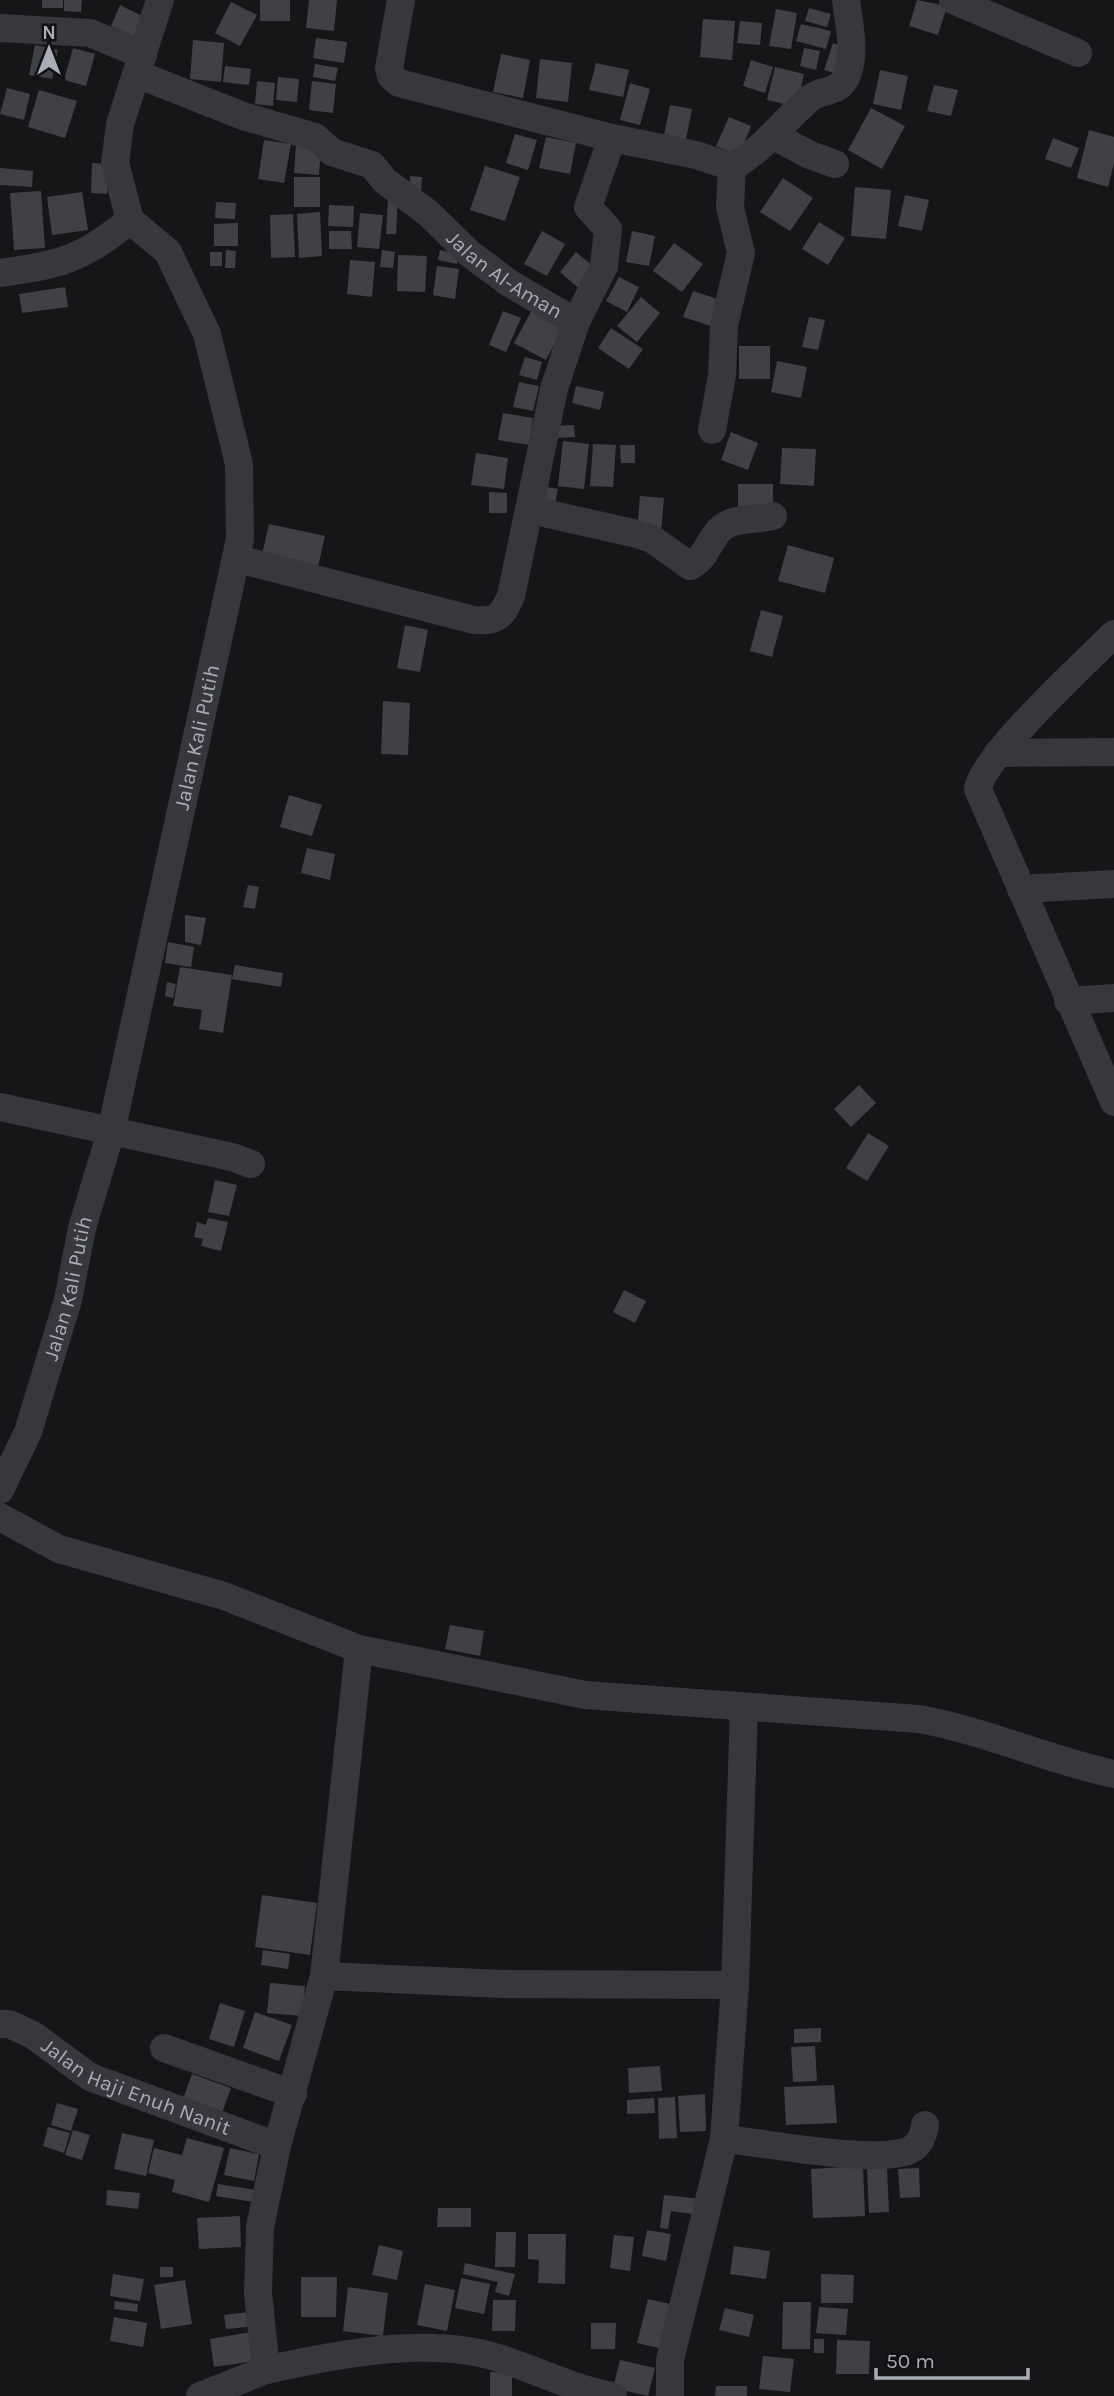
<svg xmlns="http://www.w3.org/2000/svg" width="1114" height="2396" font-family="Karla,sans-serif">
	<rect width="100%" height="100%" fill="#161618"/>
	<!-- building -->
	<path fill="#404145" d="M42,0H63V8H42Z
		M64,0H82L81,12L64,11Z
		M260,0H290V21H260Z
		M309,0H337L334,31L306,28Z
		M917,0L947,6L938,35L909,26Z
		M231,2L257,15L240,46L215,33Z
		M120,5L144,17L134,37L111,26Z
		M809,8L831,14L827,27L805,21Z
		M776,9L797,13L791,49L769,46Z
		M703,19L735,21L732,60L700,57Z
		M740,21L762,23L760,45L737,43Z
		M801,24L831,31L826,49L796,41Z
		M316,38L347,42L344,63L313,58Z
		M193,40L224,43L221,82L190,79Z
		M833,43L850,49L841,75L824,70Z
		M35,45L58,50L52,79L29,75Z
		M73,48L95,54L86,86L64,80Z
		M804,48L820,51L816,70L800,66Z
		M501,54L530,60L523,98L493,92Z
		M540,59L572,63L568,102L536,98Z
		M751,60L773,67L765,93L743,86Z
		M596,63L629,70L623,97L589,90Z
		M315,64L338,68L335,81L313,77Z
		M225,66L251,69L249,85L223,82Z
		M775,67L804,74L797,107L767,100Z
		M880,70L908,76L901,110L873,104Z
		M278,77L299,79L297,102L276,100Z
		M257,81L275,83L273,106L255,104Z
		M312,81L336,84L333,113L309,110Z
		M630,83L650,89L640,125L620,120Z
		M934,85L958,90L951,116L927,111Z
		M7,88L30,94L24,120L0,114Z
		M39,90L77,101L65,138L28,127Z
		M670,105L692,109L686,139L664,135Z
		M871,108L905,126L882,169L848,150Z
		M729,117L751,126L739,156L716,146Z
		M1089,130L1114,137V163L1108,187L1077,178Z
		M515,134L537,140L528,170L506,163Z
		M546,137L576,143L570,174L539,168Z
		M1053,138L1079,148L1071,168L1045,159Z
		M264,140L291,144L284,183L258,179Z
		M296,144L321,146L319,175L294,173Z
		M92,163L109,164L107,194L91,193Z
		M485,166L520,177L505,221L470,210Z
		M0,168L33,171L32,187L0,185Z
		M410,176L422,177L421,193L409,192Z
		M294,177H320V207H294Z
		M783,178L813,198L790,231L760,212Z
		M855,187L891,190L886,239L851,236Z
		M41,191L45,248L14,250L10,193Z
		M82,192L88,230L52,235L47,197Z
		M905,195L929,200L922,231L898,226Z
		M388,198L398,199L396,234H386Z
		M216,202L236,203L235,219L215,218Z
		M329,205L354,206L353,227L328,226Z
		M320,212L322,256L299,258L297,214Z
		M360,213L383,215L379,249L357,247Z
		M293,214L295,257L271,258L270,215Z
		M819,222L845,238L828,265L802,249Z
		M238,223V246H214V224Z
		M329,231H351L352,249H329Z
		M542,231L565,244L547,276L524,264Z
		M632,231L655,236L649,266L626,262Z
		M674,243L703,264L682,292L653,271Z
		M226,250L236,251L235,268H225Z
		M382,250L395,252L393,268L380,267Z
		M440,250L459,254L457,264L438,260Z
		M210,252H222V266H210Z
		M576,252L599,271L582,291L560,272Z
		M398,255L427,256L425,292L397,291Z
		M350,260L375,262L372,297L347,294Z
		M437,266L459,269L455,299L433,295Z
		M619,277L639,287L627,312L606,301Z
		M65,287L68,307L22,313L19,294Z
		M693,291L721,300L711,326L683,317Z
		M641,297L660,313L637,342L617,326Z
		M533,308L565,324L546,360L514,343Z
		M503,311L521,318L506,352L489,345Z
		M809,317L825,320L818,350L802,347Z
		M611,328L643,349L629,369L598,348Z
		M739,346H770V379H739Z
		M525,357L542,362L537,380L519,375Z
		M777,361L807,367L801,398L771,392Z
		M519,382L539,386L533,411L513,407Z
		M576,386L604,392L600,410L572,403Z
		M503,413L533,418L529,445L498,440Z
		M574,425L575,437L556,438L555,426Z
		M731,432L758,443L748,470L721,460Z
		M563,441L589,444L584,489L558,486Z
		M593,444L616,445L613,487L590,486Z
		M620,445H635V463H621Z
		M782,448L816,449L814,486L780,484Z
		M476,453L508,458L504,489L471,485Z
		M738,484H773V505L738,506Z
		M535,485L558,489L555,504L533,500Z
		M489,492L507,493V513H489Z
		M640,496L664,498L661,533L637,531Z
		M269,524L325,536L317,571L261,559Z
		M788,545L834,558L825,593L778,581Z
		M761,610L783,616L772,657L750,651Z
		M405,625L428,630L420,672L397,668Z
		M383,701L410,703L408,755L381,754Z
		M289,795L322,805L312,836L280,827Z
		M307,848L335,854L330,880L301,873Z
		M248,885L259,887L255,909L243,907Z
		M185,915L206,918L201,945L185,942Z
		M168,942L194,947L191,967L165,963Z
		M235,965L283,973L281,987L232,979Z
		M180,967L232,975L223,1033L199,1029L202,1010L173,1006Z
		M167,982L176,984L173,998L165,996Z
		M859,1085L876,1103L851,1127L834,1109Z
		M868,1133L889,1146L867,1181L846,1168Z
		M215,1180L237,1185L229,1216L208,1212Z
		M208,1218L228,1222L221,1251L201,1246L203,1239L194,1237L197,1222L206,1225Z
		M624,1290L646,1301L635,1323L613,1312Z
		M450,1625L484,1631L480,1656L445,1649Z
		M262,1895L317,1903L310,1955L255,1947Z
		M263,1950L290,1954L288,1969L261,1965Z
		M270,1983L305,1986L302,2016L267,2013Z
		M220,2003L245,2011L234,2047L209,2039Z
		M255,2012L292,2025L279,2061L243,2048Z
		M821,2028V2042L794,2043V2029Z
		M815,2046L817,2081L793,2082L791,2047Z
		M660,2066L662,2091L629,2093L628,2068Z
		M192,2074L231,2088L219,2121L180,2107Z
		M834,2085L837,2123L786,2125L784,2087Z
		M705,2094L706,2131L680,2132L678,2096Z
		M675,2097L677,2138L659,2139L658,2098Z
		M654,2098L655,2113L627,2114V2100Z
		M57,2103L78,2109L71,2131L51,2125Z
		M48,2127L70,2133L64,2153L43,2146Z
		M73,2130L90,2135L82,2160L65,2155Z
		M122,2133L154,2140L146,2176L114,2169Z
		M187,2138L224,2148L209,2202L172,2192L175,2180L148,2173L154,2148L182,2155Z
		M230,2148L259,2154L254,2181L224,2175Z
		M863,2166L865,2216L813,2218L811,2169Z
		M887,2168L889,2212L869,2213L867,2169Z
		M919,2168L920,2197L900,2198L898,2169Z
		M218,2184L256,2190L253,2202L216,2196Z
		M107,2190L140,2193L138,2209L106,2205Z
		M664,2195L701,2199L700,2215L671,2211L668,2229L660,2228Z
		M438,2208H471V2227H437Z
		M240,2216L241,2247L199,2249L197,2218Z
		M647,2230L671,2234L666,2261L642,2256Z
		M496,2232H516L515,2267H495Z
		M528,2234H566L565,2284L538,2283L539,2260L528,2259Z
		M614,2235L634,2237L630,2271L610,2268Z
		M379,2245L403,2251L397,2280L372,2275Z
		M734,2246L770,2251L766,2279L730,2274Z
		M465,2263L515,2274L509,2296L495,2292L498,2282L463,2274Z
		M160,2267H173V2277H160Z
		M113,2274L144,2279L140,2301L110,2296Z
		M821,2274L854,2275L853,2303H821Z
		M301,2277H337L336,2317H301Z
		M461,2278L490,2284L484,2314L455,2308Z
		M185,2280L192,2324L161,2329L154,2285Z
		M425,2284L455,2290L447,2331L417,2325Z
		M348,2287L388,2293L383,2336L343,2331Z
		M648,2299L674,2305L663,2349L637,2343Z
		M493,2300H516L515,2331H492Z
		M115,2301L138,2304L137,2312L114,2309Z
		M783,2302H811L810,2349H782Z
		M819,2307L848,2309L846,2335L816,2333Z
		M725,2308L754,2315L749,2337L719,2330Z
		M256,2311L258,2326L226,2329L224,2315Z
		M114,2317L147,2323L143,2347L110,2341Z
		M591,2323H616L615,2349H591Z
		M257,2331L261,2360L214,2367L210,2339Z
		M814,2339H824V2353H814Z
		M837,2340L870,2341L869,2374H836Z
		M763,2356L794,2359L790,2392L759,2389Z
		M620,2360L655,2368L648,2396L613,2388Z
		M490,2372L512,2373V2396H490Z
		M716,2386H747V2396H715Z"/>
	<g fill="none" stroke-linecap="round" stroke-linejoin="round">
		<!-- minor -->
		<g stroke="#37383d" stroke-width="28">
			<path d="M401,0L389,68L391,76L399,83L612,138"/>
			<path d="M953,0L1078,53"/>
			<path d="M0,28L90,33L143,55"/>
			<path id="s1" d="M137,74L243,116L315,137L332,152L372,165L385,181L428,213L469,253L509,283L576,322L604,266L608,229L588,207L612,138L696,155L732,167C763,150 782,122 809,99C822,88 839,95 847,75C856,52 849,24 846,0"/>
			<path d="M772,135L810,155L835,164"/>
			<path d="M0,273C60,265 83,259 130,220"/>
			<path d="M712,430L722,376L724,325L741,253L730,207L732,167"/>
			<path d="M531,510L633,533L652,539L690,566C707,559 709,537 723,527C736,517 758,520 773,516"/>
			<path d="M238,559L474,620C497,622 502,616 511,596L554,389L576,322"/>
			<path d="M1114,634C1086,662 982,757 978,789L1114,1102"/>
			<path d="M998,753L1114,752"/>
			<path d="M1021,889L1114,884"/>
			<path d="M1068,1001L1114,998"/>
			<path d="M0,1107L232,1157L251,1164"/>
			<path id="s2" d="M0,1490L28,1432L68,1300L82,1228L111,1132L240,539L239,464L207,334L168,252L130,220L115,163L120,124L160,0"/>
			<path d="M0,1517L59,1549L224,1596L359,1649L585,1695L919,1719C986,1731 1048,1760 1114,1774"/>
			<path d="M324,1976L503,1984L735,1985"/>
			<path id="s3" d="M0,2024H9L33,2035L90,2077L277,2146"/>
			<path d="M164,2048L293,2094"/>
			<path d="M724,2139C767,2143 871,2164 908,2151C920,2146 923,2136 925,2125"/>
			<path d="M266,2370C333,2355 429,2336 495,2357C535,2369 572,2389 613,2396"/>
			<path d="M200,2396L266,2370L258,2293L260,2227L277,2146L324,1976L359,1649"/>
			<path d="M670,2396V2360L724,2139L735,1985L744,1707"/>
		</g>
	</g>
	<g text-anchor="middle" stroke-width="6" stroke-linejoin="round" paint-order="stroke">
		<!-- street labels -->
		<g font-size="21" fill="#a8adb8" stroke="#111113">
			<text dy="7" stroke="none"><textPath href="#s1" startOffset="427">Jalan Al-Aman</textPath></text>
			<text dy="7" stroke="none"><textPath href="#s2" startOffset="780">Jalan Kali Putih</textPath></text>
			<text dy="7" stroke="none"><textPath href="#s2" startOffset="214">Jalan Kali Putih</textPath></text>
			<text dy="7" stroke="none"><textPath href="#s3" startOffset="152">Jalan Haji Enuh Nanit</textPath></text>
		</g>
	</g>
	<!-- north arrow -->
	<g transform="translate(49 49)" stroke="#111113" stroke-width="5" paint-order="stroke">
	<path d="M0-5L12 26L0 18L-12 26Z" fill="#a8adb8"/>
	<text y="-10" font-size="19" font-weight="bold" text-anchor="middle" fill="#a8adb8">N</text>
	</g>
	<!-- scale -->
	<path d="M876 2368v10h152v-10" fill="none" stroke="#a8adb8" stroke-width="3.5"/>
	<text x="886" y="2368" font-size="21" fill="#a8adb8" stroke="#111113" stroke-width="5" paint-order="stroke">50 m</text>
</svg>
